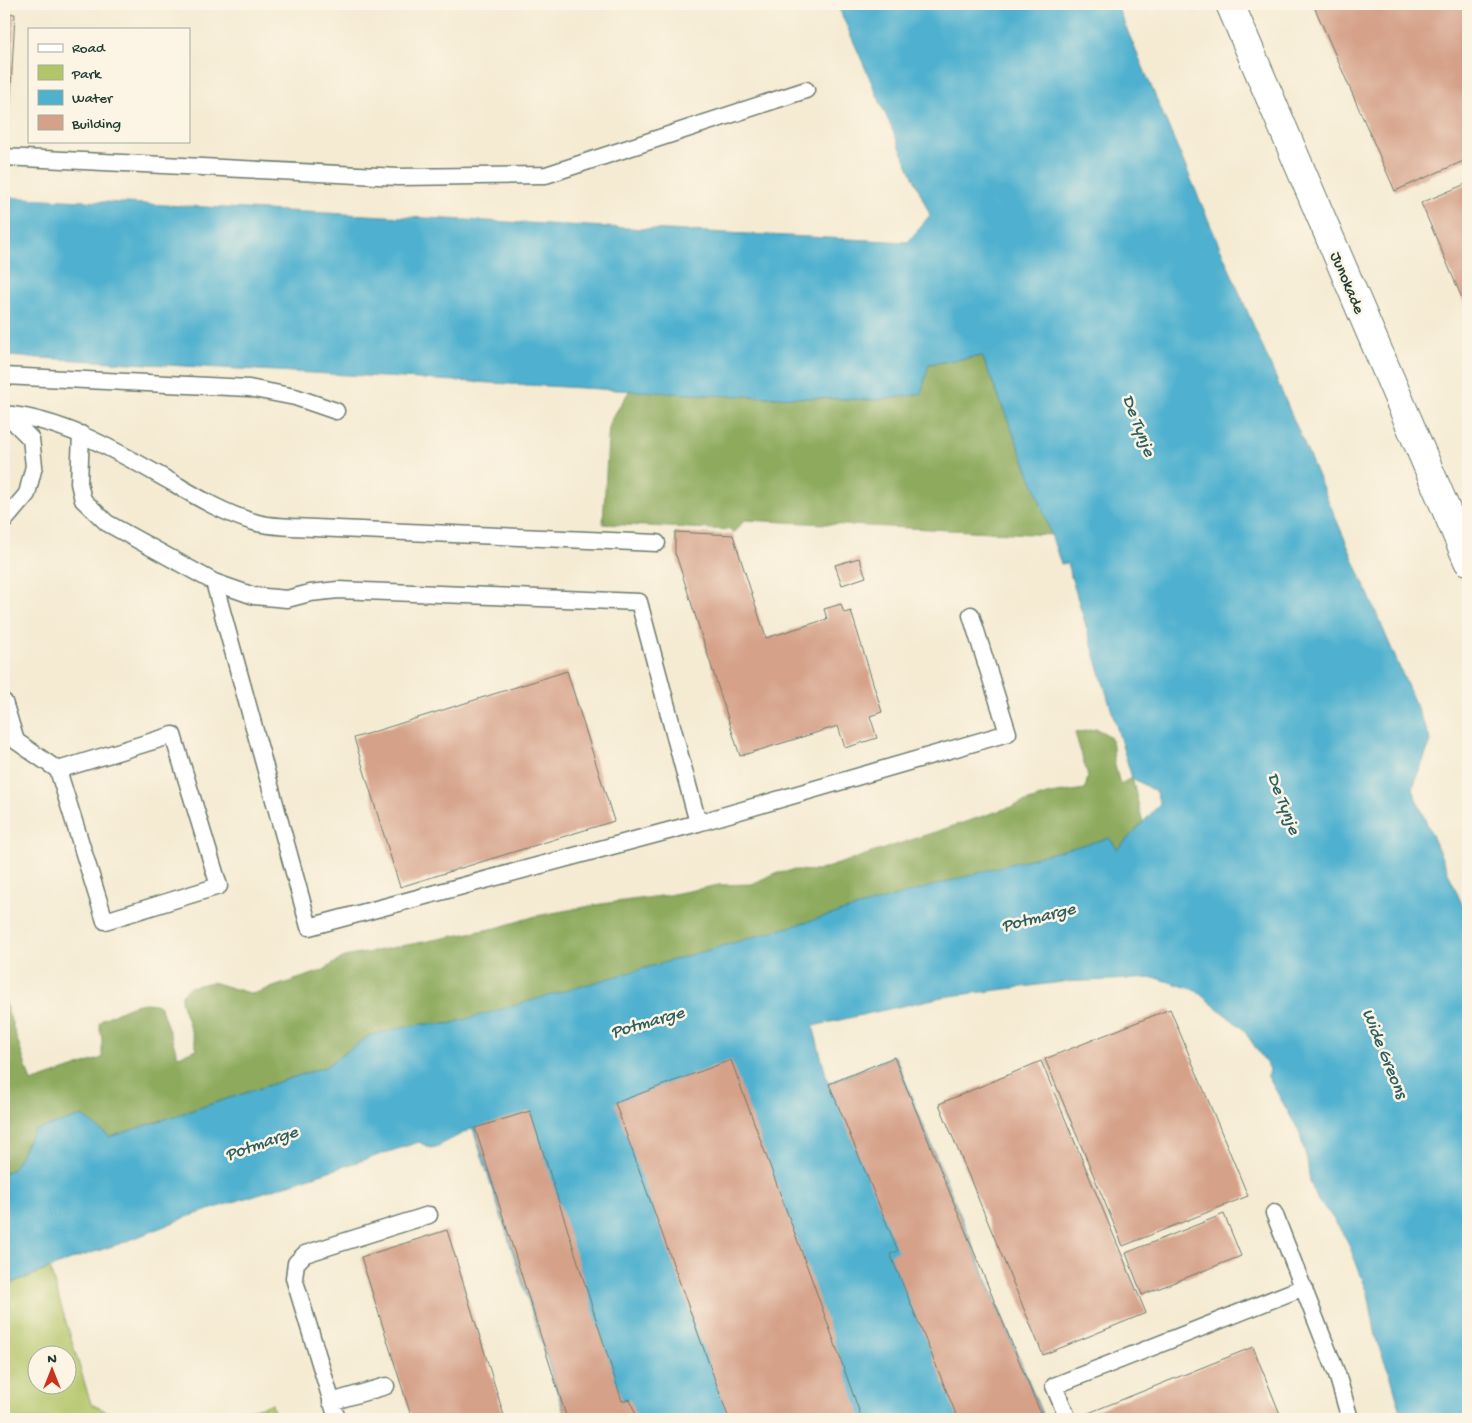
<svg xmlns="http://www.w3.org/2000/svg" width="1472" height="1423" font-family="'Gochi Hand',sans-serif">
	<rect width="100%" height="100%" fill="#fcf5e5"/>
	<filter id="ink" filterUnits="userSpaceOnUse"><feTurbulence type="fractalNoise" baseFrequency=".02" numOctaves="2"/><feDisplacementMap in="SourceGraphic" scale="10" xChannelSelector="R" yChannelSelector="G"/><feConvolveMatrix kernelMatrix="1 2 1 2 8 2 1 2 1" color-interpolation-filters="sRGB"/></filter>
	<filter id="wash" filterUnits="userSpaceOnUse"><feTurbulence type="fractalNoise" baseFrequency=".0096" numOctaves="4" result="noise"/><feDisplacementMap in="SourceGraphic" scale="20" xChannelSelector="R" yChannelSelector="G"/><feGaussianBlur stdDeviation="1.12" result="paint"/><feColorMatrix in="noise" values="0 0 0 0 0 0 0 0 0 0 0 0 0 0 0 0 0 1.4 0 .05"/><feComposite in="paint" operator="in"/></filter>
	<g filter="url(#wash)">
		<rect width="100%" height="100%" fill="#f5ebd3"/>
		<!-- green -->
		<path fill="#b2c569" stroke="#68814e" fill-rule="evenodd" d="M50,1269L91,1404L124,1419H4V1286ZM38,1356H68V1386H38Z
			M272,1404L276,1419H215Z"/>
		<!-- forest -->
		<path fill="#8daa5d" stroke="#567448" d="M982,356L1036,490L1052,535L745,520L733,533L732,530L603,524L609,423L630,390L708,395L878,400L929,364Z
			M1096,729C1116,737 1112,741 1114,760C1115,768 1118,776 1120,784L1132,778L1143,823L1118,849L449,1024H420L370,1035L325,1067L110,1137L82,1116L33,1131L13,1169L4,1173V999L31,1082L102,1058V1039L99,1024L103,1019C121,1011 141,997 160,1006L178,1056L197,1049L181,1001L182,994L190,987L212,982L252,994L322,971L344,957L496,928L536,916L601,904L668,895L719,885L752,884L773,874L794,870L817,871L1050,794L1085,789L1088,776L1075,733Z"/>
		<!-- water -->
		<path fill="#50b1cf" stroke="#387782" d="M837,4H1116L1431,741L1412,789L1468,918V1419H1403L1391,1377L1377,1342L1368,1293L1347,1240L1330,1214L1318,1201L1310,1182L1307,1161L1299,1131L1267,1075L1270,1069L1243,1029L1195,990L1157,978L1062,982L942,997L813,1026L828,1083L895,1056L1044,1419H566L473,1128L436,1147L430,1148L419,1142L187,1217L125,1242L76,1258L4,1286V1173L13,1169L33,1131L82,1116L110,1137L325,1067L370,1035L420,1024H449L1002,866L1109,838L1118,849L1160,804L1156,792L1132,778L1067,563L1061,564L1036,490L982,356L929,364L921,394L878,400L708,395L4,356V197L908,242L930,215Z"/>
		<g id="blocks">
			<!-- building -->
			<path fill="#d5a189" d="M1313,4H1468V159L1395,191Z
				M4,13L15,14L9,126L4,125Z
				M1468,183V312L1421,203Z
				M675,532L733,535L766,638L827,619L824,609L841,604L844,613L851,611L882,712L870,716L877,738L845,748L838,726L740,756L676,555H675Z
				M859,558L866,577L842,585L835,565Z
				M567,671L614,821L400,887L354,738Z
				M1170,1009L1248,1196L1123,1246L1045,1059Z
				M894,1057L986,1281L1043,1419H958L901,1280L890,1254L898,1251L829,1084Z
				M731,1060L812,1280L862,1419H729L615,1103Z
				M1041,1061L1146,1313L1043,1355L939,1104Z
				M530,1111L622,1401L630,1399L637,1419H567L475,1128Z
				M1224,1214L1241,1256L1142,1295L1126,1253Z
				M447,1230L505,1419H412L361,1257Z
				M1253,1347L1282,1419H1088L1086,1414Z"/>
		</g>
	</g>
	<g filter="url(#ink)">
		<use href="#blocks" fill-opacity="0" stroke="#6a7a6c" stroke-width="1"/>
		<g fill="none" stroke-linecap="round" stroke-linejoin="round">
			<!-- service casing -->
			<g stroke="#6a7a6c" stroke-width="19">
				<path id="service" d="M4,157L398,177L546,175L806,90
					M4,376L249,388L295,397L336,411
					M4,414C67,420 121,454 175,484C200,499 226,514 254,522C266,526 279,526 292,527L657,543
					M81,434L79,483L83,500L107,523L214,582L254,596L287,599L310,593L338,590L639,602L698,823L309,927L214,582
					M4,521L27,494L34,466L31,439L7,415
					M4,702L16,741L58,770L105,921L219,886L173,735L58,770
					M698,823L1008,733L971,615
					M1274,1213L1337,1374L1350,1419
					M331,1402L386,1386
					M337,1419L294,1278L296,1263L305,1254L429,1215
					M1068,1419L1054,1386L1304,1287"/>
			</g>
			<!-- minor casing -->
			<g stroke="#6a7a6c" stroke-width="30">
				<path id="minor" d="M1230,4L1468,561"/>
			</g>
			<!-- service -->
			<use href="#service" stroke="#fff" stroke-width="16"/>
			<!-- minor -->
			<use href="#minor" stroke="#fff" stroke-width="28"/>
		</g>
	</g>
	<g text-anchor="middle" stroke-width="5" stroke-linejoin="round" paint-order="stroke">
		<!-- street labels -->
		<g font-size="16" fill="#1f3d34" stroke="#fcf5e5">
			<text transform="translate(1349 282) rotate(67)" y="6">Junokade</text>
		</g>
		<!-- water labels -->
		<g font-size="18" font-style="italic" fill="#2e6062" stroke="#fcf5e5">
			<text transform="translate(1140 425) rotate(69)" y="6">De Tynje</text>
			<text transform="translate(1285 803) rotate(69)" y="6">De Tynje</text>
			<text transform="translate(1038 916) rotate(-14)" y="6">Potmarge</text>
			<text transform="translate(647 1021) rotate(-16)" y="6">Potmarge</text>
			<text transform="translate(1386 1053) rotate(68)" y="6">Wide Greons</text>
			<text transform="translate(261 1142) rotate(-19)" y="6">Potmarge</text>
		</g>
	</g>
	<!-- margin -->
	<rect width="1472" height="1423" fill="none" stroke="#fcf5e5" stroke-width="20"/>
	<!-- legend -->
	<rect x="28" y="28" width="162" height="115" fill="#fcf5e5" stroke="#a4ab9e"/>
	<rect x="38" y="44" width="25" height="8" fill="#ffffff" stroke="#a4ab9e"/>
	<text x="72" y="52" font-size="15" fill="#1f3d34">Road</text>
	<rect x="38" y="65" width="25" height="15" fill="#b2c569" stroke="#a4ab9e"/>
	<text x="72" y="78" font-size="15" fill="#1f3d34">Park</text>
	<rect x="38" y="90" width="25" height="15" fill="#50b1cf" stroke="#a4ab9e"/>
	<text x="72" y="102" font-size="15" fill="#1f3d34">Water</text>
	<rect x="38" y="115" width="25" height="15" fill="#d5a189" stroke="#a4ab9e"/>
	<text x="72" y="128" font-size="15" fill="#1f3d34">Building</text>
	<!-- north arrow -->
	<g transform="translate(52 1370)"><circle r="24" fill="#fcf5e5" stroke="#a4ab9e"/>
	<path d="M0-4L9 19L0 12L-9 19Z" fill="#c8321e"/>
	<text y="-8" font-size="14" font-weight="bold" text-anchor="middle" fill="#1f3d34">N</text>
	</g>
</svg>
